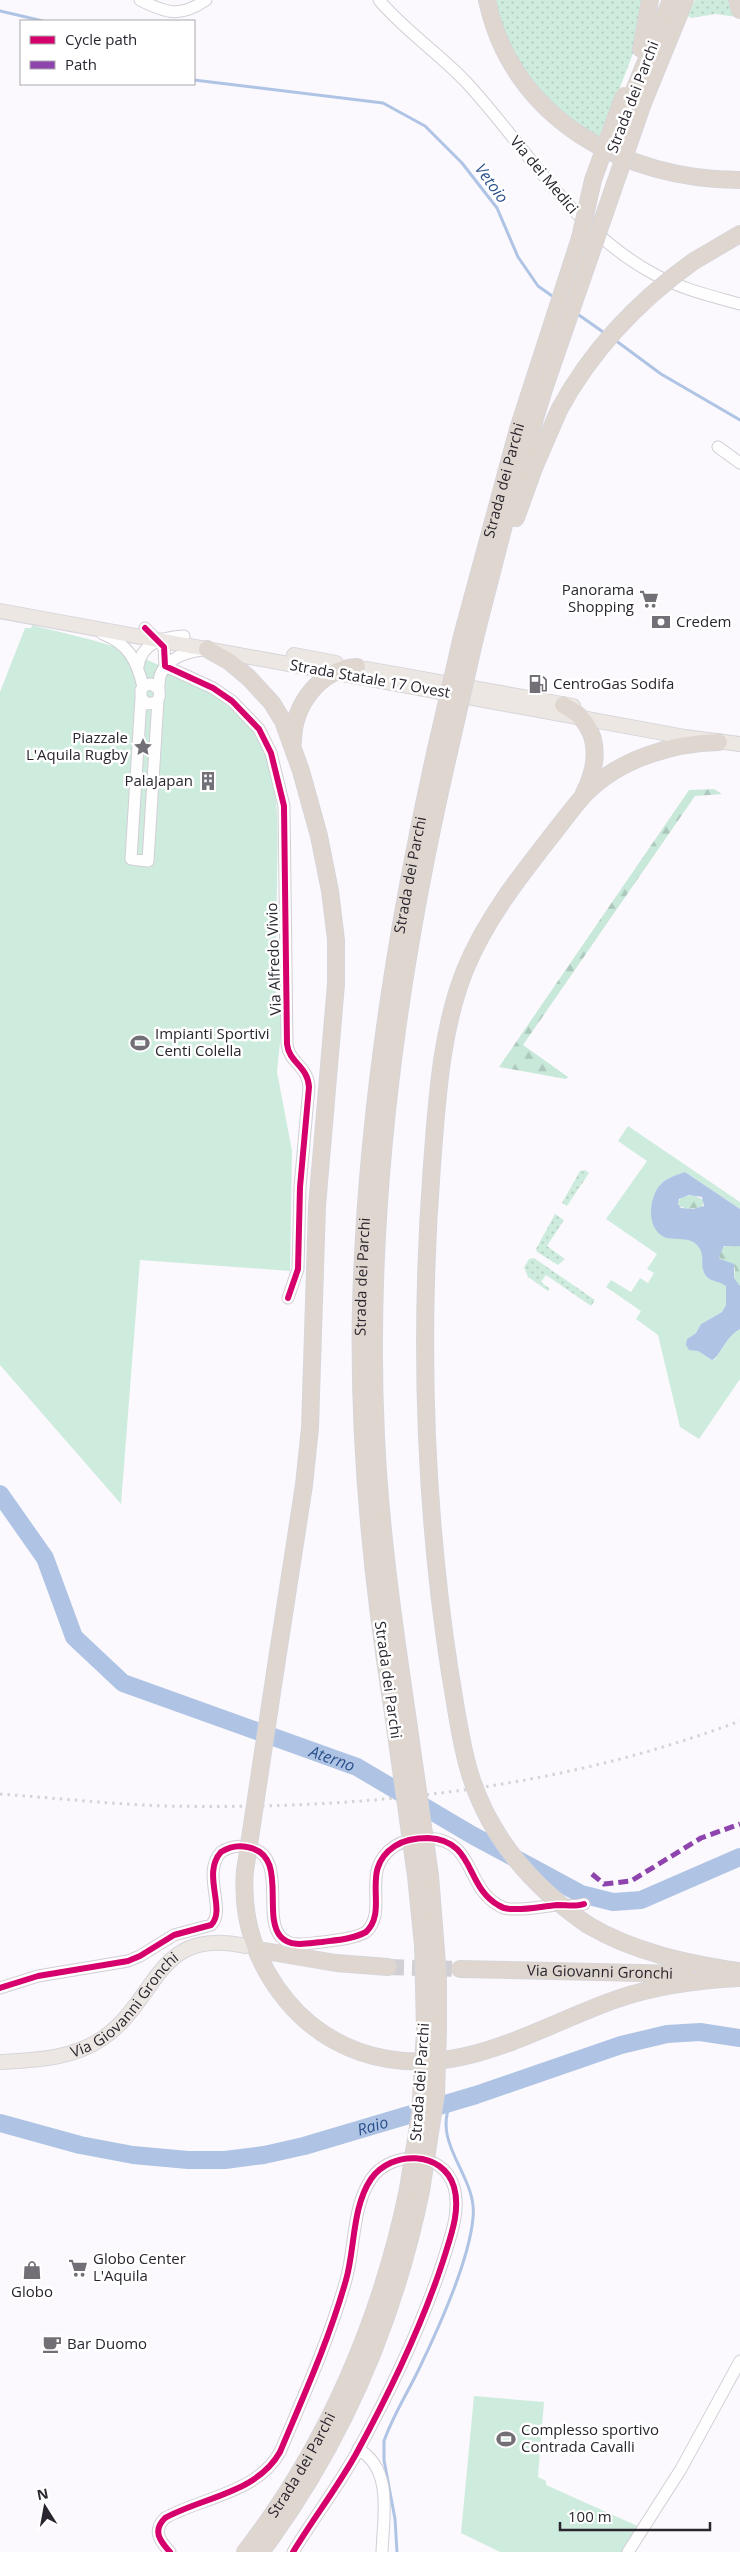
<svg xmlns="http://www.w3.org/2000/svg" width="740" height="2552" font-family="'Open Sans',sans-serif">
	<defs>
		<pattern id="grass-dots" width="8" height="8" patternUnits="userSpaceOnUse" patternTransform="scale(1.25)"><rect width="8" height="8" fill="#ceecde"/><path d="M2 2h.1M6 6h.1" fill="none" stroke="#b1cabf" stroke-width="1.8" stroke-linecap="round"/></pattern>
		<pattern id="forest-firs" width="22" height="20" patternUnits="userSpaceOnUse" patternTransform="scale(1.25)"><rect width="22" height="20" fill="#c8e8d9"/><path d="M5 1l3.5 6h-7zM16 11l3.5 6h-7z" fill="#acc7bb"/></pattern>
	</defs>
	<rect width="100%" height="100%" fill="#fbf9fd"/>
	<!-- grass -->
	<path fill="url(#grass-dots)" d="M492,0H643L634,51L600,139L564,116L518,65Z
		M695,0H731L736,17L716,14L691,18L688,16Z
		M585,1170L589,1173L567,1206L562,1203L580,1171Z
		M555,1214L564,1220L547,1246L565,1259L558,1265L537,1252L536,1249Z
		M534,1258L595,1300L591,1306L546,1275L541,1282L550,1289L548,1291L528,1277L524,1267L529,1259Z"/>
	<!-- forest -->
	<path fill="url(#forest-firs)" d="M714,789L722,794L695,796L523,1045L568,1077L566,1079L499,1067L689,790Z
		M693,1195L704,1200L702,1207L688,1209L679,1206L678,1202L682,1197Z
		M736,1244L740,1246V1286L734,1278L735,1268C731,1265 722,1262 720,1258C713,1247 730,1245 736,1244Z"/>
	<!-- green -->
	<path fill="#ceecde" d="M32,625C62,633 94,639 123,650C168,667 243,702 263,748C282,790 277,842 277,886C276,928 276,970 276,1011L283,1013L277,1072L292,1151L290,1271L140,1260L121,1504L0,1365V692L25,628H31Z
		M628,1126L740,1202V1209L685,1172L667,1179L660,1185L653,1222L661,1235C676,1237 700,1237 704,1256C705,1264 700,1268 705,1275C711,1282 719,1280 726,1286V1305L722,1312L701,1324L696,1333L687,1339L698,1351L712,1360L715,1359L730,1335L740,1329V1379L699,1439L680,1427L658,1335L636,1319L641,1311L606,1287L611,1280L631,1292L640,1278L648,1283L654,1273L647,1269L657,1254L606,1219L647,1161L618,1141Z
		M474,2396L544,2402L538,2477L546,2481V2485L642,2528L624,2552H500L461,2533Z"/>
	<!-- water -->
	<path fill="#afc4e5" fill-rule="evenodd" d="M685,1172L740,1209V1246H724L719,1256L720,1259L734,1264V1278L740,1286V1329C724,1338 720,1357 712,1360L698,1351L689,1350L686,1345L687,1339L696,1333L701,1324L722,1312L726,1305V1286C720,1281 711,1282 706,1276C698,1266 707,1255 697,1245C685,1233 667,1246 656,1230C647,1218 651,1194 661,1184C668,1177 677,1175 685,1172ZM689,1195L702,1197L704,1206L692,1209L681,1208L678,1204L679,1199Z"/>
	<g fill="none" stroke-linecap="round" stroke-linejoin="round">
		<!-- stream -->
		<path stroke="#afc4e5" stroke-width="3" d="M0,11L43,21
			M194,80L383,103L425,126L462,163L497,208L518,257L538,286L555,298
			M576,313L606,334
			M615,340L661,374L740,420
			M397,2552L395,2519L384,2460V2441C392,2418 405,2397 416,2375C436,2334 469,2262 473,2218C478,2176 431,2145 451,2102"/>
		<!-- river -->
		<g stroke="#afc4e5" stroke-width="18">
			<path id="s1" d="M0,1494L45,1558L74,1637L123,1683L357,1767L472,1835L581,1894L613,1902L641,1900L740,1857"/>
			<path id="s2" d="M0,2123L80,2145L133,2155L188,2160H225L264,2155L304,2146L476,2095L621,2045L667,2034L700,2032L740,2038"/>
		</g>
		<!-- highway-tunnel -->
		<path stroke="#d1cfd4" stroke-width="16" stroke-dasharray="16 8" stroke-linecap="butt" d="M388,1967L460,1969"/>
		<!-- minor casing -->
		<g stroke="#d1ced5" stroke-width="13">
			<path id="minor" d="M140,0C166,13 180,18 206,0
				M379,0C405,31 440,54 467,83C527,148 573,231 654,274C681,289 711,296 740,304
				M718,447L740,463
				M145,628L164,647L165,666L213,688L232,701L259,729L271,753L284,806L287,1044C289,1063 308,1066 309,1087L300,1187L298,1269L288,1298
				M103,634C128,644 137,660 143,687
				M138,666C142,642 164,637 184,636
				M159,689L151,684L145,685L141,690V698L147,704L156,702C162,696 158,692 159,684C159,662 183,652 202,650
				M141,698L131,859L148,861L158,700
				M0,1988L38,1976L128,1961L140,1956L174,1935L211,1925C227,1910 201,1874 221,1852C229,1847 238,1845 247,1847C290,1854 261,1916 281,1937C291,1948 309,1943 322,1942C337,1940 353,1939 366,1932C390,1909 358,1870 395,1846C404,1840 416,1838 428,1838C475,1840 465,1886 498,1905C502,1908 507,1909 512,1909C527,1910 543,1906 558,1905C567,1905 576,1907 584,1904
				M358,2449C394,2469 383,2518 382,2552
				M170,2552C160,2541 152,2531 165,2518C203,2497 257,2493 280,2452C304,2395 329,2340 346,2280C355,2249 352,2207 371,2179C391,2150 443,2150 454,2187C461,2211 450,2238 443,2261C421,2328 390,2392 356,2454C337,2488 313,2519 293,2552
				M628,2552L681,2469L740,2361"/>
		</g>
		<!-- major casing -->
		<g stroke="#d7d5d9" stroke-width="16">
			<g id="major">
				<path d="M0,611L685,737L740,744"/>
				<path d="M294,655L336,663"/>
				<path d="M367,669L573,706"/>
				<path id="s3" d="M0,2062C35,2060 73,2059 103,2038C159,1999 156,1926 245,1946"/>
			</g>
		</g>
		<!-- highway casing -->
		<g stroke="#d7d5d9" stroke-width="18">
			<g id="highway">
				<path d="M487,0C512,119 625,180 740,180"/>
				<path d="M737,0L740,10"/>
				<path d="M641,49L650,0"/>
				<path d="M631,98L671,0"/>
				<path d="M643,103L685,0"/>
				<path d="M694,261L740,234"/>
				<path d="M516,518L534,468L559,410"/>
				<path id="s4" d="M462,636L518,429L580,238"/>
				<path d="M475,638L513,490L545,386"/>
				<path d="M207,649L230,662L249,678L272,703L283,721L301,771L319,836L330,891L336,940V984L317,1206L310,1428L304,1485L276,1666"/>
				<path d="M563,705C600,723 601,760 584,793"/>
				<path d="M293,742C293,706 319,669 357,667"/>
				<path d="M450,1673C424,1505 419,1335 432,1165C437,1100 441,1030 465,970C485,921 517,880 549,839C561,824 573,807 586,793C620,759 672,743 719,742"/>
				<path d="M405,1700C392,1612 380,1525 376,1437C365,1207 397,976 449,752"/>
				<path id="s5" d="M392,1706C371,1574 358,1440 361,1306C366,1118 395,932 436,749"/>
				<path d="M245,1871C241,1919 256,1964 287,2001C306,2024 332,2042 360,2052C454,2084 532,2029 617,1999C658,1985 697,1980 740,1978"/>
				<path d="M430,1875L438,1976V2030"/>
				<path d="M416,1876L423,1945L425,2031"/>
				<path d="M588,1925C634,1952 685,1963 738,1971"/>
				<path d="M265,1951L336,1963L388,1967"/>
				<path id="s6" d="M460,1969L685,1974"/>
				<path id="s7" d="M245,2552C327,2446 381,2320 408,2189"/>
				<path d="M261,2552C341,2445 394,2321 421,2191"/>
			</g>
		</g>
		<!-- minor -->
		<use href="#minor" stroke="#fefeff" stroke-width="11"/>
		<!-- major -->
		<use href="#major" stroke="#ece7e3" stroke-width="14"/>
		<!-- highway -->
		<use href="#highway" stroke="#dfd7cf" stroke-width="16"/>
		<!-- rail -->
		<path stroke="#d4d4d5" stroke-width="3" stroke-dasharray="2.5 5" stroke-linecap="butt" d="M0,1794C55,1798 110,1804 165,1806C360,1810 557,1790 740,1721"/>
		<!-- highway-bridge casing -->
		<g stroke="#d7d5d9" stroke-width="18" stroke-linecap="butt">
			<path id="highway-bridge" d="M580,238L593,180L624,95
				M545,386L643,103
				M559,410C592,349 638,301 694,261
				M436,749L462,636
				M449,752L475,638
				M450,1673C456,1706 460,1742 470,1774C490,1839 533,1887 588,1925
				M405,1700L430,1875
				M392,1706L416,1876
				M245,1871L276,1666
				M408,2189L420,2114L425,2031
				M421,2191L436,2094L438,2030"/>
		</g>
		<!-- highway-bridge -->
		<use href="#highway-bridge" stroke="#dfd7cf" stroke-width="16"/>
		<!-- quiet -->
		<path stroke="#8e44ad" stroke-width="5" stroke-dasharray="10 5" stroke-linecap="butt" d="M592,1874L604,1884L631,1881L701,1838L740,1824"/>
		<!-- cycleway casing -->
		<g stroke="#fff" stroke-width="9">
			<path id="cycleway" d="M145,628L164,647L165,666L213,688L232,701L259,729L271,753L284,806L287,1044C289,1063 308,1066 309,1087L300,1187L298,1269L288,1298
				M0,1988L38,1976L128,1961L140,1956L174,1935L211,1925C227,1910 201,1874 221,1852C229,1847 238,1845 247,1847C290,1854 261,1916 281,1937C291,1948 309,1943 322,1942C337,1940 353,1939 366,1932C390,1909 358,1870 395,1846C404,1840 416,1838 428,1838C475,1840 465,1886 498,1905C502,1908 507,1909 512,1909C527,1910 543,1906 558,1905C567,1905 576,1907 584,1904
				M170,2552C160,2541 152,2531 165,2518C203,2497 257,2493 280,2452C304,2395 329,2340 346,2280C355,2249 352,2207 371,2179C391,2150 443,2150 454,2187C461,2211 450,2238 443,2261C421,2328 390,2392 356,2454C337,2488 313,2519 293,2552"/>
		</g>
		<!-- cycleway -->
		<use href="#cycleway" stroke="#d6006c" stroke-width="6"/>
	</g>
	<!-- icons -->
	<defs>
		<g id="supermarket-bare" transform="scale(1.5)"><path d="M-6-5.5h2.5l.6 2H6L4.5 2H-2.5L-4.4-4H-6ZM-1.5 3.2a1.3 1.3 0 1 0 .1 0ZM3 3.2a1.3 1.3 0 1 0 .1 0Z" fill="#736f77" stroke="#fff" stroke-width="2.5" paint-order="stroke"/></g>
		<g id="bank-bare" transform="scale(1.5)"><path d="M-6-4H6V4H-6ZM0-2.3a2.3 2.3 0 1 0 0 4.6a2.3 2.3 0 1 0 0-4.6Z" fill="#736f77" stroke="#fff" stroke-width="2.5" paint-order="stroke"/></g>
		<g id="fuel-bare" transform="scale(1.5)"><path d="M-5.5-6h7V0h2V4h1.3V-2.5L3-4.5l.8-.8L6-3V5H2.5V1h-1V6h-7ZM-4.2-4.7v3.2H.2V-4.7Z" fill="#736f77" stroke="#fff" stroke-width="2.5" paint-order="stroke"/></g>
		<g id="sight-bare" transform="scale(1.5)"><path d="M0-6L1.8-2.2L6-1.7L2.9 1.2L3.7 5.4L0 3.3L-3.7 5.4L-2.9 1.2L-6-1.7L-1.8-2.2Z" fill="#736f77" stroke="#fff" stroke-width="2.5" paint-order="stroke"/></g>
		<g id="building-bare" transform="scale(1.5)"><path d="M-4-6H4V6H1V3H-1V6H-4ZM-2.5-4.3h1.7v1.8h-1.7ZM.8-4.3h1.7v1.8H.8ZM-2.5-1h1.7V.8h-1.7ZM.8-1h1.7V.8H.8Z" fill="#736f77" stroke="#fff" stroke-width="2.5" paint-order="stroke"/></g>
		<g id="stadium-bare" transform="scale(1.5)"><path d="M0-5a6.5 5 0 1 0 0 10a6.5 5 0 1 0 0-10ZM-3.5-1.8h7v3.6h-7Z" fill="#736f77" stroke="#fff" stroke-width="2.5" paint-order="stroke"/></g>
		<g id="shop-bare" transform="scale(1.5)"><path d="M-5-2.5h2.3a2.7 3.5 0 0 1 5.4 0H5L5.5 6h-11ZM-1.5-2.5h3a1.5 2.3 0 0 0-3 0Z" fill="#736f77" stroke="#fff" stroke-width="2.5" paint-order="stroke"/></g>
		<g id="cafe-bare" transform="scale(1.5)"><path d="M-5.5-4.5H6V0H3Q3 3.5 0 3.5H-2.5Q-5.5 3.5-5.5 0ZM3-3.2v2h1.7v-2ZM-6 4.5H4V6H-6Z" fill="#736f77" stroke="#fff" stroke-width="2.5" paint-order="stroke"/></g>
	</defs>
	<g fill-rule="evenodd">
		<use href="#supermarket-bare" x="649" y="599"/>
		<use href="#bank-bare" x="661" y="622"/>
		<use href="#fuel-bare" x="538" y="684"/>
		<use href="#sight-bare" x="143" y="747"/>
		<use href="#building-bare" x="208" y="781"/>
		<use href="#stadium-bare" x="140" y="1043"/>
		<use href="#supermarket-bare" x="78" y="2268"/>
		<use href="#shop-bare" x="32" y="2270"/>
		<use href="#cafe-bare" x="52" y="2344"/>
		<use href="#stadium-bare" x="506" y="2439"/>
	</g>
	<g text-anchor="middle" stroke-width="5" stroke-linejoin="round" paint-order="stroke">
		<!-- street labels -->
		<g font-size="15" fill="#2a252f" stroke="#fff">
			<text transform="translate(633 97) rotate(-69)" y="5">Strada dei Parchi</text>
			<text transform="translate(544 175) rotate(50)" y="5">Via dei Medici</text>
			<text dy="5" stroke="none"><textPath href="#s4" startOffset="161">Strada dei Parchi</textPath></text>
			<text transform="translate(370 679) rotate(10)" y="5">Strada Statale 17 Ovest</text>
			<text dy="5" stroke="none"><textPath href="#s5" startOffset="836">Strada dei Parchi</textPath></text>
			<text transform="translate(274 959) rotate(-92)" y="5">Via Alfredo Vivio</text>
			<text dy="5" stroke="none"><textPath href="#s5" startOffset="431">Strada dei Parchi</textPath></text>
			<text transform="translate(388 1680) rotate(82)" y="5">Strada dei Parchi</text>
			<text dy="5" stroke="none"><textPath href="#s6" startOffset="140">Via Giovanni Gronchi</textPath></text>
			<text dy="5" stroke="none"><textPath href="#s3" startOffset="145">Via Giovanni Gronchi</textPath></text>
			<text transform="translate(420 2082) rotate(-86)" y="5">Strada dei Parchi</text>
			<text dy="5" stroke="none"><textPath href="#s7" startOffset="104">Strada dei Parchi</textPath></text>
		</g>
		<!-- poi labels -->
		<g font-size="15" fill="#2a252f" stroke="#fff" text-anchor="start">
			<text x="634" y="595" text-anchor="end">Panorama<tspan x="634" dy="17">Shopping</tspan></text>
			<text x="676" y="627">Credem</text>
			<text x="553" y="689">CentroGas Sodifa</text>
			<text x="128" y="743" text-anchor="end">Piazzale<tspan x="128" dy="17">L'Aquila Rugby</tspan></text>
			<text x="193" y="786" text-anchor="end">PalaJapan</text>
			<text x="155" y="1039">Impianti Sportivi<tspan x="155" dy="17">Centi Colella</tspan></text>
			<text x="93" y="2264">Globo Center<tspan x="93" dy="17">L'Aquila</tspan></text>
			<text x="32" y="2297" text-anchor="middle">Globo</text>
			<text x="67" y="2349">Bar Duomo</text>
			<text x="521" y="2435">Complesso sportivo<tspan x="521" dy="17">Contrada Cavalli</tspan></text>
		</g>
		<!-- water labels -->
		<g font-size="16" font-style="italic" fill="#2b518b" stroke="#fff">
			<text transform="translate(492 183) rotate(54)" y="6">Vetoio</text>
			<text dy="6" stroke="none"><textPath href="#s1" startOffset="452">Aterno</textPath></text>
			<text dy="6" stroke="none"><textPath href="#s2" startOffset="381">Raio</textPath></text>
		</g>
	</g>
	<!-- legend -->
	<rect x="20" y="20" width="175" height="65" fill="#ffffff" stroke="#aaa8ac"/>
	<rect x="30" y="36" width="25" height="8" fill="#d6006c" stroke="#aaa8ac"/>
	<text x="65" y="45" font-size="15" fill="#2a252f">Cycle path</text>
	<rect x="30" y="61" width="25" height="8" fill="#8e44ad" stroke="#aaa8ac"/>
	<text x="65" y="70" font-size="15" fill="#2a252f">Path</text>
	<!-- north arrow -->
	<g transform="translate(45 2507) rotate(349)" stroke="#ffffff" stroke-width="4" paint-order="stroke">
	<path d="M0-4L9 19L0 12L-9 19Z" fill="#2a252f"/>
	<text y="-8" font-size="14" font-weight="bold" text-anchor="middle" fill="#2a252f">N</text>
	</g>
	<!-- scale -->
	<path d="M560 2522v8h150v-8" fill="none" stroke="#2a252f" stroke-width="2.5"/>
	<text x="568" y="2522" font-size="15" fill="#2a252f" stroke="#ffffff" stroke-width="4" paint-order="stroke">100 m</text>
</svg>
